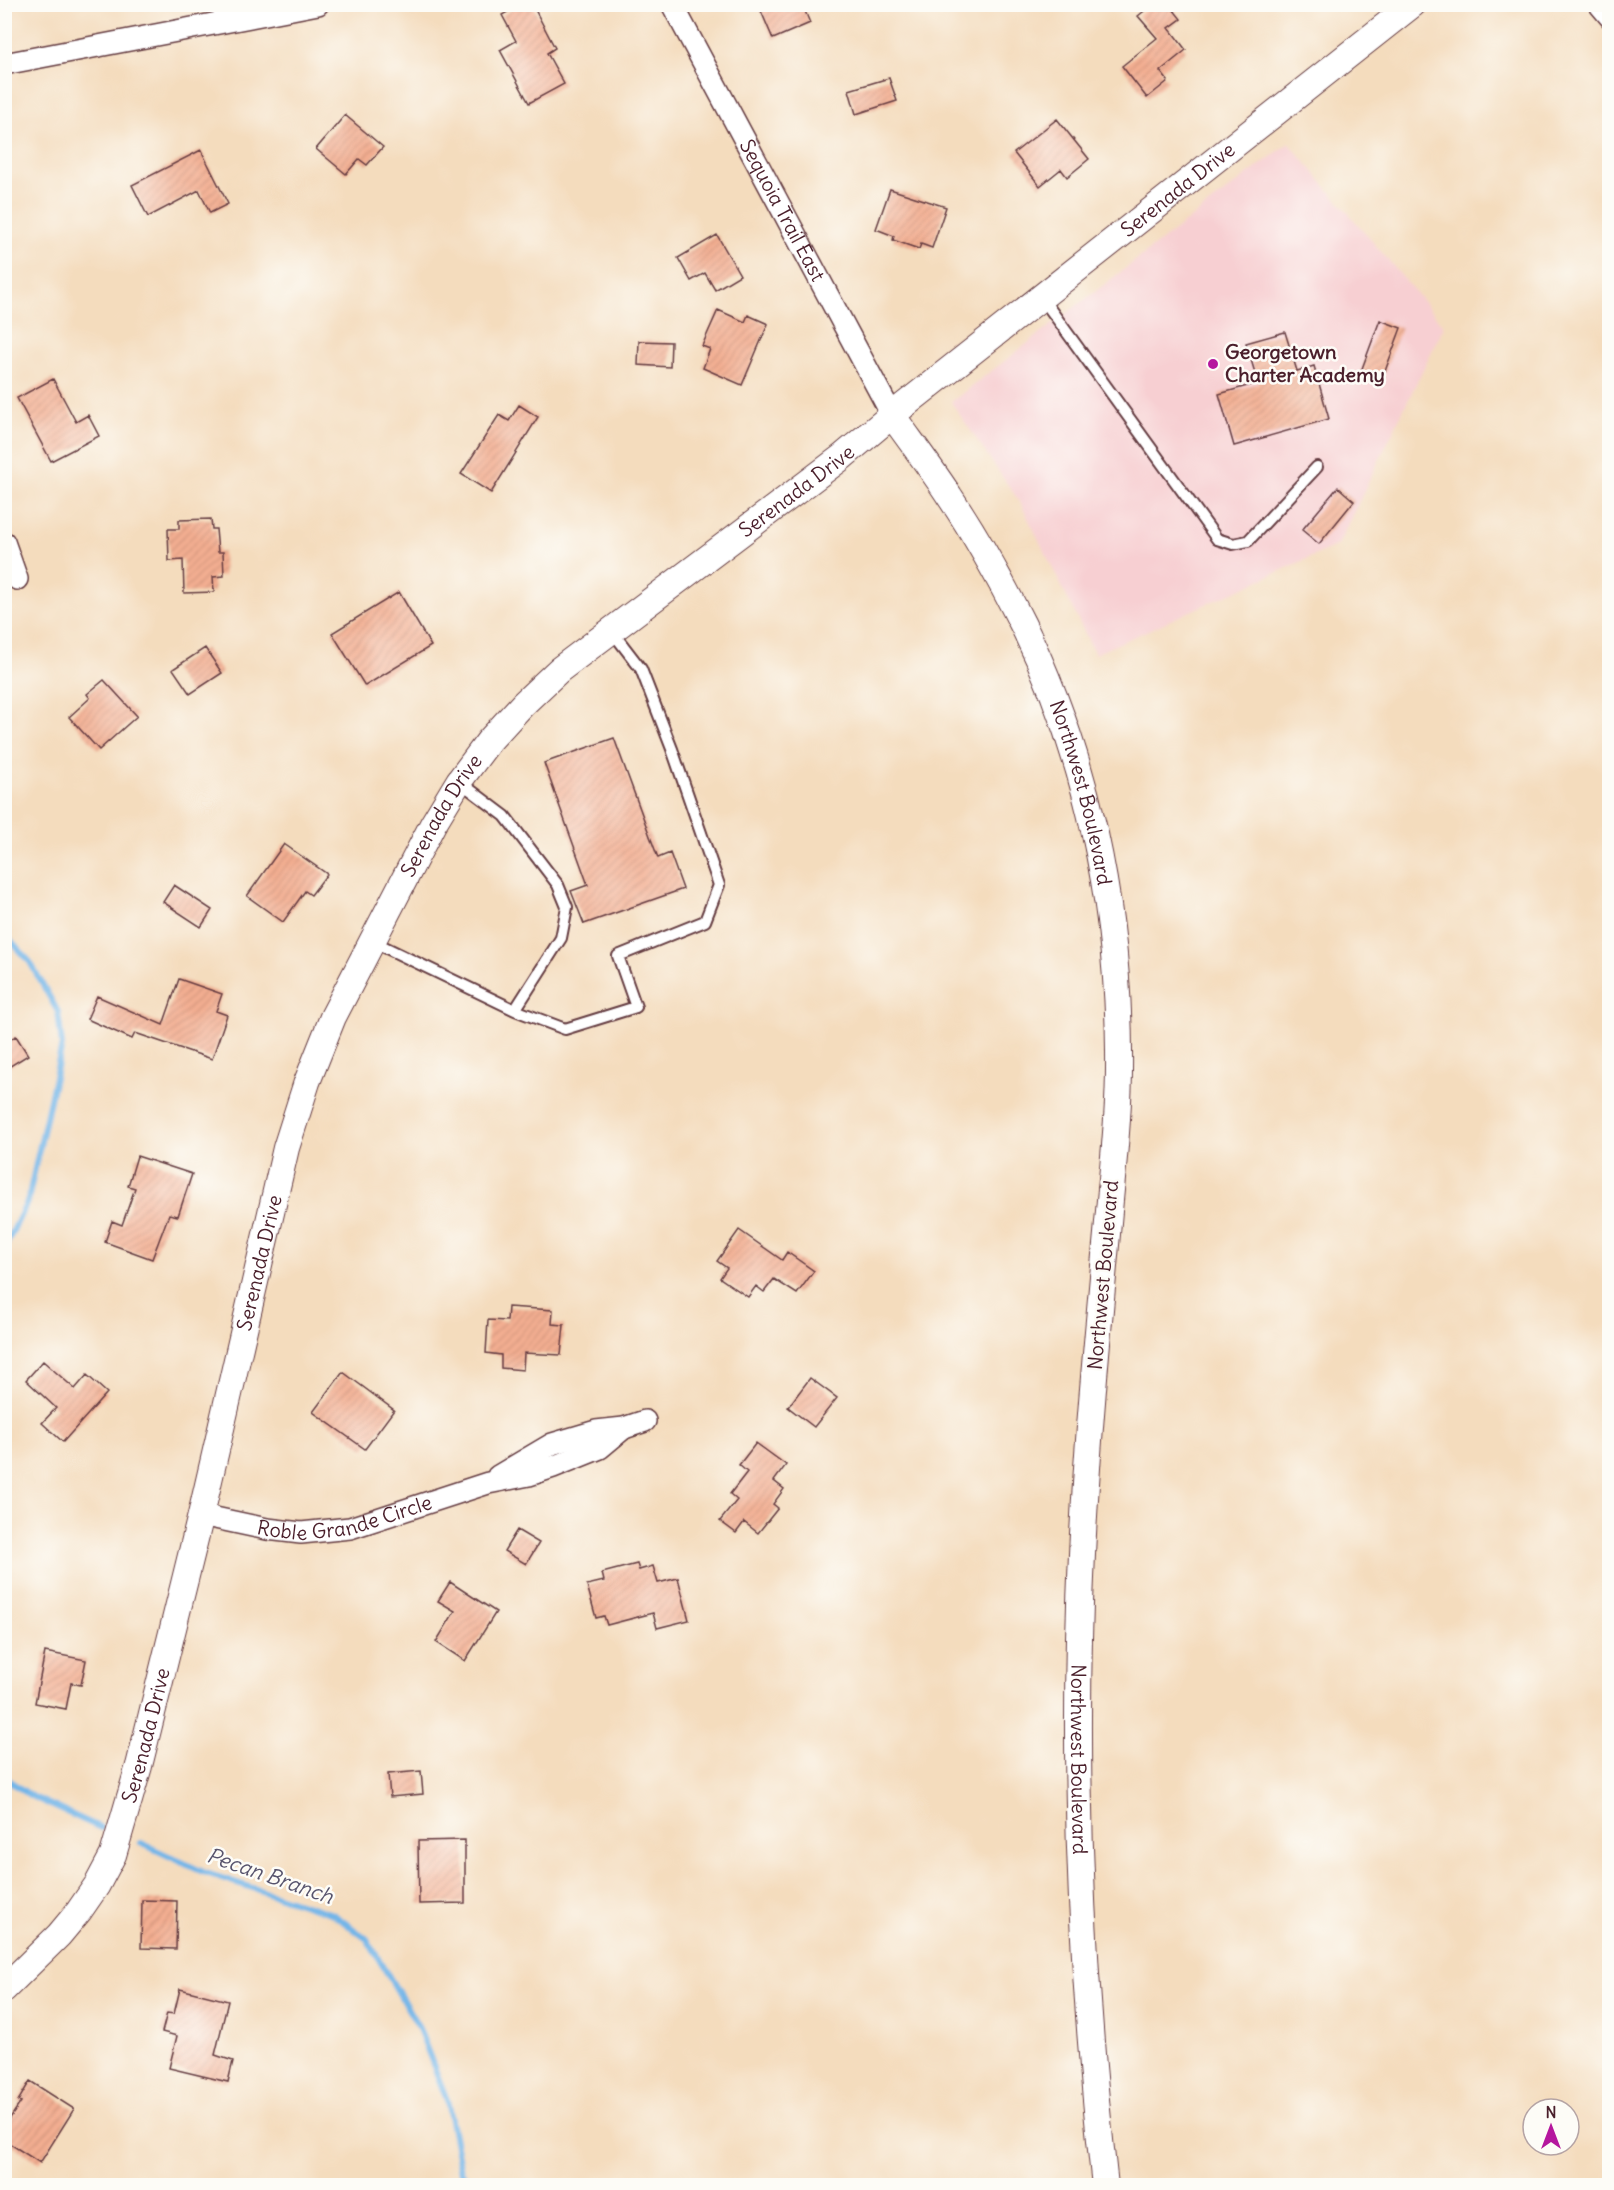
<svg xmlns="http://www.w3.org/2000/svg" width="1614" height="2190" font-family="Delius,sans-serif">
	<defs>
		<pattern id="building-hatch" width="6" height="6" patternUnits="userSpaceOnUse" patternTransform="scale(1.5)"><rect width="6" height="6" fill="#f3ae91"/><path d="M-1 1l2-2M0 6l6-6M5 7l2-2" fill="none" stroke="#d2957d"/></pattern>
	</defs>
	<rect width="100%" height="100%" fill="#fdfcf7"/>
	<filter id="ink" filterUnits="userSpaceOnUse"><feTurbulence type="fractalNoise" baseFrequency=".0167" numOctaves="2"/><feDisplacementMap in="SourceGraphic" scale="12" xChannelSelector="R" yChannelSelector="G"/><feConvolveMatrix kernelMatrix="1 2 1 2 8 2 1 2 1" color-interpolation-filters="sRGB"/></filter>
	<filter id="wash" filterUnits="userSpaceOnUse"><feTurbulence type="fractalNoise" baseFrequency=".008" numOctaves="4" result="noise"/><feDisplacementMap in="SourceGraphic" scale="24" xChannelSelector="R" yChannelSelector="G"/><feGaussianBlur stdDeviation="1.35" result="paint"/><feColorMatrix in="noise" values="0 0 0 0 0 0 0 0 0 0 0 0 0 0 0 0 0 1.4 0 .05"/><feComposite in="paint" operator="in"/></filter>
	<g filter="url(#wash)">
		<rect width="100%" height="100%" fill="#f4dcbd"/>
		<!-- built -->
		<path fill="#f7cfd2" d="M1289,143L1444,326L1338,545L1095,654L1021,504L951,402Z"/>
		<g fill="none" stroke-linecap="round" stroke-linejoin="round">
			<!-- stream -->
			<path stroke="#72b5e8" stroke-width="6" d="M4,933L30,962L58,1012L62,1045L28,1200L4,1249
				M4,1777L31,1796L101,1828
				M141,1843L203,1872L333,1914L367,1939L418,2026L447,2100L461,2172L472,2186"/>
		</g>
		<g id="blocks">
			<!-- building -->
			<path fill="url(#building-hatch)" d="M522,4H532L555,48L547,53L564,84L529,103L500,50L516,41L502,15Z
				M758,4H802L810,23L773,39Z
				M1153,4H1169L1181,19L1169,28L1186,50L1160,71L1168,81L1147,98L1122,66L1157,38L1138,16Z
				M889,78L897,101L856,114L849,90Z
				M345,115L383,147L367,165L359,159L346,174L316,149Z
				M1057,119L1089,159L1067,177L1061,169L1040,186L1014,153Z
				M201,150L228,204L210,213L199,190L148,217L132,185Z
				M890,189L946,207L932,248L921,244L919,249L893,240L894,236L876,229Z
				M717,235L740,275L715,290L705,273L691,281L678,258Z
				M718,310L745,322L748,315L768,324L742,385L703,368L710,349L702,346Z
				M1380,320L1401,328L1381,382L1360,374Z
				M1285,332L1297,371L1314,366L1329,419L1234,446L1219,394L1258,383L1246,343Z
				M639,341L671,342L670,367L638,365Z
				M53,379L76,422L88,415L99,436L51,461L17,398Z
				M519,405L538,417L491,493L461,474L499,415L509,421Z
				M1338,487L1354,501L1319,544L1302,530Z
				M211,519L212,529H216L218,552H223L224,576L213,577L214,592L184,593L183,560L169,561L168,529H179V520Z
				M399,592L431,646L365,686L332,633Z
				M205,648L222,673L190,694L173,669Z
				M104,680L137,716L99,750L69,717L90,698L87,694Z
				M614,738L658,858L670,853L683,889L584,924L571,891L588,885L544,763Z
				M284,844L327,874L311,895L305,891L283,922L247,896Z
				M174,885L212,910L201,927L163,902Z
				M179,979L222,994L216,1011L227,1015L212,1059L135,1033L132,1039L87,1019L97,996L163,1025Z
				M16,1036L28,1055L4,1070V1043Z
				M137,1156L192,1174L178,1216L169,1214L152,1259L105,1242L112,1221L122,1225L135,1188L128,1186Z
				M739,1230L782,1260L787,1252L814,1271L797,1294L774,1279L764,1292L756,1286L748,1297L720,1278L727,1268L717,1261Z
				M508,1307L553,1310L552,1324L564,1325L561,1355L524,1353L523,1370L501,1368V1355L486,1353L488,1320L507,1321Z
				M43,1361L75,1389L87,1375L107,1393L63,1442L42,1423L56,1408L26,1380Z
				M343,1372L394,1410L365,1449L313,1412Z
				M810,1378L837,1398L814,1427L788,1407Z
				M756,1443L786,1465L774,1481L784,1489L773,1504L778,1508L758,1533L744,1522L736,1533L720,1521L737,1500L730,1494L747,1472L739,1465Z
				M517,1530L539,1543L526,1564L504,1551Z
				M637,1564L639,1570L653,1566L658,1583L678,1578L689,1620L657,1628L653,1613L607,1625L604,1616L596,1618L587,1585L604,1581L602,1573Z
				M450,1582L496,1612L465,1661L436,1642L455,1611L438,1601Z
				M45,1652L86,1660L81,1685L71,1683L66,1709L35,1703Z
				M421,1771L423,1794L390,1797L388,1774Z
				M465,1840V1903L419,1904L418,1841Z
				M142,1900L177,1901L176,1949L141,1948Z
				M180,1989L228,2001L215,2055L233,2061L228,2082L169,2068L177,2036L162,2032L167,2013L174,2014Z
				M30,2081L74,2109L40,2163L4,2140V2127L21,2102L18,2101Z"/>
		</g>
	</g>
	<g filter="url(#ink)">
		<use href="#blocks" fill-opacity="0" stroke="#643b41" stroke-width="1.5"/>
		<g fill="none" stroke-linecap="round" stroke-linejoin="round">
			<!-- service casing -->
			<g stroke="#643b41" stroke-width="14">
				<path id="service" d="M1042,298L1217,539L1233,544L1248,541L1317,467
					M372,941L515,1010L561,938L567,907L558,885L505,816L460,782
					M515,1010L565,1029L636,1007L618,956L705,921L719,885L672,749L641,669L611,630"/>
			</g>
			<!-- minor casing -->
			<g stroke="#643b41" stroke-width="24">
				<g id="minor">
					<path id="s1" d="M672,4L892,415"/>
					<path d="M1599,4L1610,17"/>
					<path d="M4,64L318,4"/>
					<path d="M4,542L17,579"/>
					<path d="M498,1476L552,1444L596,1431L624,1428L645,1421"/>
					<path id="s2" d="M201,1515L267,1529L301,1533L350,1528L488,1483L529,1475L553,1467L600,1448L624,1428"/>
				</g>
			</g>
			<!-- tertiary casing -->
			<g stroke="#643b41" stroke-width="28">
				<g id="tertiary">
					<path id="s3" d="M892,415C911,442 932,469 950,497C977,537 1001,581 1023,625C1087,756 1118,905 1119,1051C1120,1112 1112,1173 1107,1234C1097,1340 1087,1447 1082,1554C1072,1764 1081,1976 1105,2186"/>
					<path id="s4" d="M4,1989L59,1935L79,1911L97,1885L113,1855L139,1766L201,1515L286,1148L307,1082L333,1017L433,824L459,781L489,741L523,704L559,670L842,457L892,415L1413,4"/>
				</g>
			</g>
			<!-- service -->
			<use href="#service" stroke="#fff" stroke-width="10"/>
			<!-- minor -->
			<use href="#minor" stroke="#fff" stroke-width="21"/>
			<!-- tertiary -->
			<use href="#tertiary" stroke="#fff" stroke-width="26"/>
		</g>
	</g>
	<!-- markers -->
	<circle fill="#b5179e" stroke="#fdfcf7" stroke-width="2" cx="1213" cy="364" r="6"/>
	<g text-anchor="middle" stroke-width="5" stroke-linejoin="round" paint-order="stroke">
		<!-- street labels -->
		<g font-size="20" fill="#4a1f2b" stroke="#fdfcf7">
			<text dy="7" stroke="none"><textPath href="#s4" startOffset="2242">Serenada Drive</textPath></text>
			<text dy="7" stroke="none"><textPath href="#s1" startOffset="234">Sequoia Trail East</textPath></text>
			<text dy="7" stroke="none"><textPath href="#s4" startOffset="1756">Serenada Drive</textPath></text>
			<text dy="7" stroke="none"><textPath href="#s3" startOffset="426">Northwest Boulevard</textPath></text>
			<text dy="7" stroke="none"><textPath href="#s4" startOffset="1270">Serenada Drive</textPath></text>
			<text dy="7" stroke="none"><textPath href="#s4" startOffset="784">Serenada Drive</textPath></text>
			<text transform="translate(1103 1275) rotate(-85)" y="7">Northwest Boulevard</text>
			<text dy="7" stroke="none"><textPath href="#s2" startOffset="147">Roble Grande Circle</textPath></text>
			<text dy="7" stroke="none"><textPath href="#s4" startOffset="298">Serenada Drive</textPath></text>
			<text dy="7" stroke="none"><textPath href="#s3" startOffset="1398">Northwest Boulevard</textPath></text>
		</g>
		<!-- poi labels -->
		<g font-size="20" font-weight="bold" fill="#4a1f2b" stroke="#fdfcf7" text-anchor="start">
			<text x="1225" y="359">Georgetown<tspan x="1225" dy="23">Charter Academy</tspan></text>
		</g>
		<!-- water labels -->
		<g font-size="21" font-style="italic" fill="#58546d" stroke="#fdfcf7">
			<text transform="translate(270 1876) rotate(19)" y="7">Pecan Branch</text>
		</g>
	</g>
	<!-- margin -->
	<rect width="1614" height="2190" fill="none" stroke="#fdfcf7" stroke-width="24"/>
	<!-- north arrow -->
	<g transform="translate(1551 2127)"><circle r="28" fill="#fdfcf7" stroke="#b5a4a5" stroke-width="1.5"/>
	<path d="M0-4.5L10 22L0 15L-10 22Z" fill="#b5179e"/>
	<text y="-9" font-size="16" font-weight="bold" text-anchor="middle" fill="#4a1f2b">N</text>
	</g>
</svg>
